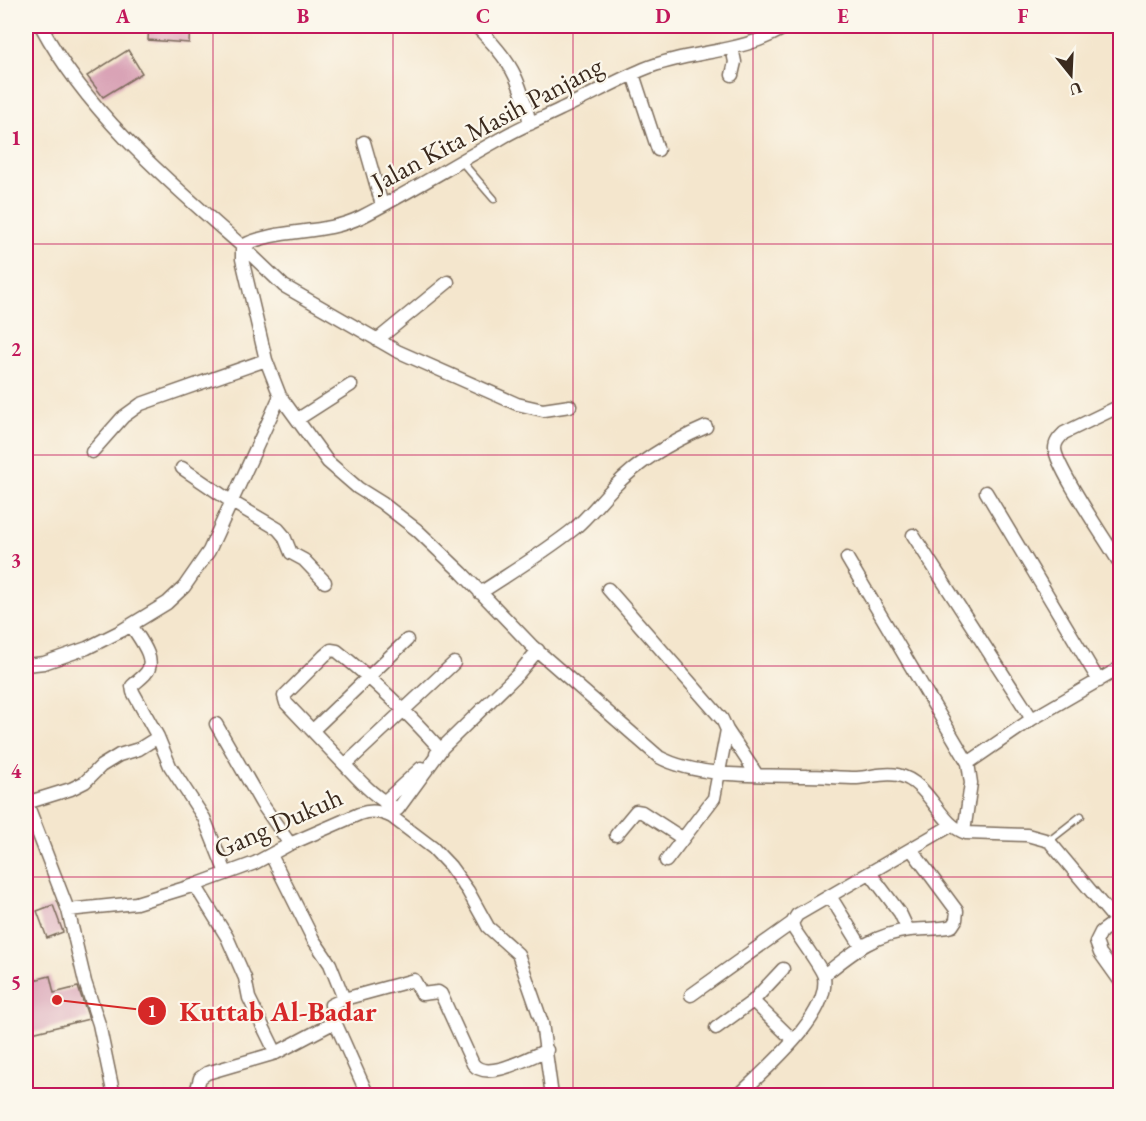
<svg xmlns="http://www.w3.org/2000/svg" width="1146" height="1121" font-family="'EB Garamond',serif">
	<rect width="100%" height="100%" fill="#fbf7ec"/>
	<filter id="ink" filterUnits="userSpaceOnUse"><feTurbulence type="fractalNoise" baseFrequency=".0167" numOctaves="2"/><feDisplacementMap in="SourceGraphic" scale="12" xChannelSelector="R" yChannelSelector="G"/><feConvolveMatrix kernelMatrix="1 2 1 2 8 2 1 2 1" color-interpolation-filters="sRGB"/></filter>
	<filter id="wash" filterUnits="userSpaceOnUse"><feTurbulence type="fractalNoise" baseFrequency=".008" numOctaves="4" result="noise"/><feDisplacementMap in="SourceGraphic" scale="24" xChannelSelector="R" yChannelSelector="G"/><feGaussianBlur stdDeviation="1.35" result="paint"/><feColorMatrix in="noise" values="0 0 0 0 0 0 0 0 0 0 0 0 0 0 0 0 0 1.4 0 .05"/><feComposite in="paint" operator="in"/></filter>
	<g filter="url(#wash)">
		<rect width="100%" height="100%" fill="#f4e6cd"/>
		<g id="blocks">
			<!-- building -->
			<path fill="#d9a3b6" d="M149,26H190L189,43L148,40Z
				M128,50L142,73L103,97L87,76Z
				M53,905L63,932L47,938L37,911Z
				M50,976L54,993L78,987L89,1019L32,1033L26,1008V982Z"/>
		</g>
	</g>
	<g filter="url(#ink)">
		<use href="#blocks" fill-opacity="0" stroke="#7c6c5b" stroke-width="1.5"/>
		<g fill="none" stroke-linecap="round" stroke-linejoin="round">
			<!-- lane casing -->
			<g stroke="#7c6c5b" stroke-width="9">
				<path id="lane" d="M461,161L494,199
					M1049,841L1081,816"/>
			</g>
			<!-- street casing -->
			<g stroke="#7c6c5b" stroke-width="15">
				<path id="street" d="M476,26C510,60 520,77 530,124
					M633,74L658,150
					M732,75L735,62L732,48
					M364,142L382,205
					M377,340L448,282
					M280,396L328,462L358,488L382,503L417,530L462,573L532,646L659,757C698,778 762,775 807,776C823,776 840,778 857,778C871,777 884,772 898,775C930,782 939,825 966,833L1027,835L1049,841L1116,921
					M570,406L543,410L517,404L397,351L284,286L242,246C279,227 323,236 361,217C408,193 453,165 500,139C519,127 541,119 561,109C589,96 616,81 644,69C690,50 744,54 787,26
					M1120,406L1064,433C1059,438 1055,442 1055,449C1056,468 1108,543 1120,564
					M298,419L351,385
					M92,452L123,417L141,404L266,360
					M182,468L232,502L278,529L284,536L291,553L304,560L325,582
					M986,492L1099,681
					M913,535L1032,719
					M847,558L968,763L971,783L964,832
					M608,589L722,719L727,730L714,798L666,861
					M480,593C512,572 545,552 575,528C589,516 601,500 614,487C640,460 671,442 706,427
					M131,625C138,637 158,660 146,673C142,678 136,682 132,686L133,692L158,737L170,766L204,818L226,873
					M26,665L44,663L87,648L121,631L167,603L184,587L209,551L280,396L266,360L242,259V246C168,181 88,114 41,26
					M216,724L262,804L290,844
					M313,730L407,640
					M727,730L757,775
					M436,754L518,674L538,650
					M968,763L1032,719L1120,668
					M345,765C362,783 376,799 398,809L441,750C409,714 375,681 337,651L331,650L324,656L284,696L286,703L345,765L454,663
					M26,801L68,910L85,982L99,1024L114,1096
					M384,802L421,768
					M26,803L71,789L85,782L101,766L119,755L139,749L158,737
					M616,835L636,811L642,812L682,838
					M271,855L313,939L330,964L344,999
					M870,873L900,913L908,930
					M195,885L227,937L245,978L249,998L276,1053L335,1022L368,1096
					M830,896L861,946
					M68,910L136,903L195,885L255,863L290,844L359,814C371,810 380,811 392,817L433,848L450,866L468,891L488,927L518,954L542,1023L552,1096
					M1120,918L1101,932L1096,942L1100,953L1120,981
					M824,975C851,954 873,934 910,930C924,928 938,930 952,926L956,920L957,911L911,849
					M691,995L792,923
					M753,1001L783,969
					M335,1022L331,1005L344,999L414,980L422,994L438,992L441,994L473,1064C487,1082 529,1057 547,1050
					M716,1028L753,1001L793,1040
					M195,1096L200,1078L207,1073L276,1053
					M738,1096C764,1070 830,1016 824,977C822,968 800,939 794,929L792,923L797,915L952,825"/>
			</g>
			<!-- path -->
			<path stroke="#7c6c5b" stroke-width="2" stroke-dasharray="4.5 4.5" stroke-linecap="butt" d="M1119,296L1120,297"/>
			<!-- lane -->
			<use href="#lane" stroke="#fff" stroke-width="6"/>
			<!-- street -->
			<use href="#street" stroke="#fff" stroke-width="12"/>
		</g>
	</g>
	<!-- grid -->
	<path fill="none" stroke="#c2185b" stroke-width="1.5" stroke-opacity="0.55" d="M213,26V1096M393,26V1096M573,26V1096M753,26V1096M933,26V1096M26,244H1120M26,455H1120M26,666H1120M26,877H1120"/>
	<g text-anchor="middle" stroke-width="4.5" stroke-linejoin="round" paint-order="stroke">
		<!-- street labels -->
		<g font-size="27" fill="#3b2a1e" stroke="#fbf7ec">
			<text transform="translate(487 124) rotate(-28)" y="9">Jalan Kita Masih Panjang</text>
			<text transform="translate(278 823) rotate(-24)" y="9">Gang Dukuh</text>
		</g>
	</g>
	<!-- callouts -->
	<path fill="none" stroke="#d62828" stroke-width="2" d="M57 1000L152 1011"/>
	<g fill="#d62828" stroke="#fbf7ec" stroke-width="2">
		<circle cx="57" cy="1000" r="6"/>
		<circle cx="152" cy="1011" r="15"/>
	</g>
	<g font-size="18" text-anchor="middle" font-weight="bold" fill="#fff">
		<text x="152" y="1017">1</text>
	</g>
	<g font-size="28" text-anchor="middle" font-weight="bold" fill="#d62828" stroke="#fbf7ec" stroke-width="4.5" stroke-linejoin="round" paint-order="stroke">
		<text x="278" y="1021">Kuttab Al-Badar</text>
	</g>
	<!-- margin -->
	<rect width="1146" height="1121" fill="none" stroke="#fbf7ec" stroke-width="66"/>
	<!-- north arrow -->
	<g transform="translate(1071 75) rotate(162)" stroke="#fbf7ec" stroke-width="4.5" paint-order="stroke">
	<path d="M0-4.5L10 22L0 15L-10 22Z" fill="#3b2a1e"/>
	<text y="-9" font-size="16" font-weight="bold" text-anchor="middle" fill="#3b2a1e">U</text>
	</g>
	<rect x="33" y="33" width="1080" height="1055" fill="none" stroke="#c2185b" stroke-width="2"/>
	<g font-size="20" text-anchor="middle" font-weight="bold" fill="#c2185b">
		<text x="123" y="23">A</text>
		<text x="303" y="23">B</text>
		<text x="483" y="23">C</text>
		<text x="663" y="23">D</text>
		<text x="843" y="23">E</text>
		<text x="1023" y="23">F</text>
		<text x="16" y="145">1</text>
		<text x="16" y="356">2</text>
		<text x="16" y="567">3</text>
		<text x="16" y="778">4</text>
		<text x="16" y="989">5</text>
	</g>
</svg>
